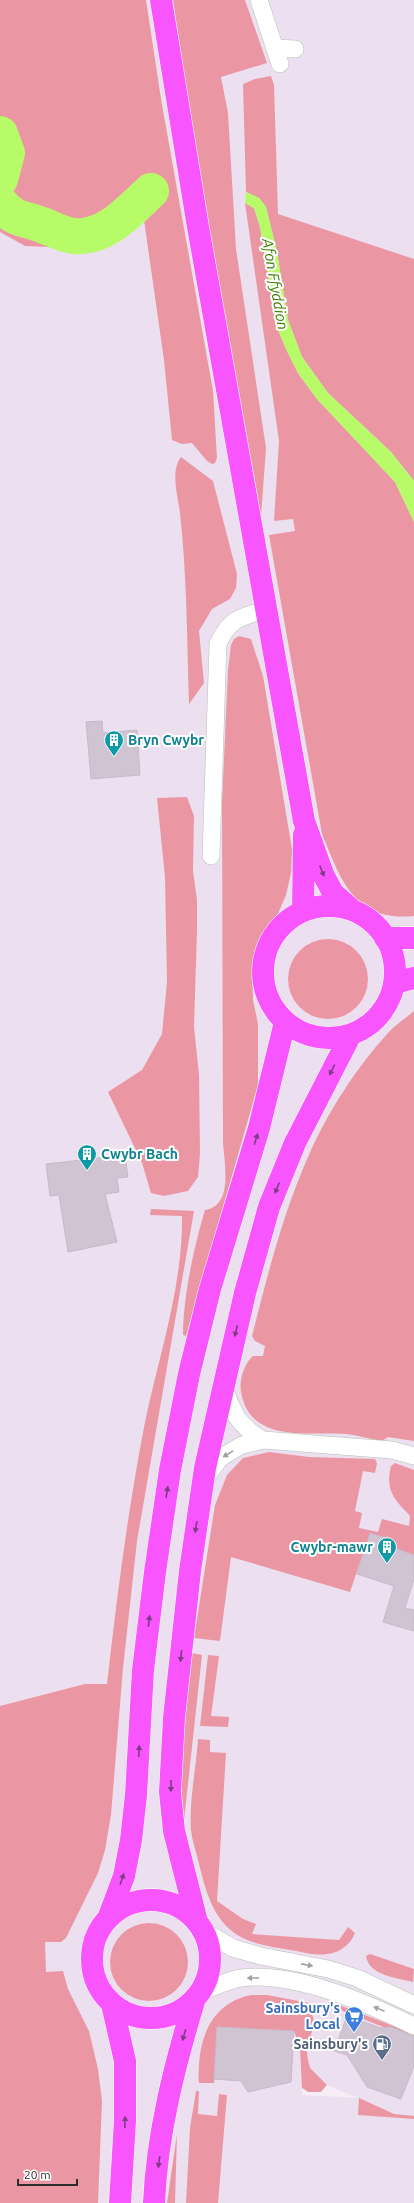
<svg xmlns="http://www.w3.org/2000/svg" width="414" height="2203" font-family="Ubuntu,sans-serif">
	<rect width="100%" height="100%" fill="#ecdff0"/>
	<!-- green -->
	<path fill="#eb97a3" d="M0,0H146L161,99L213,391L217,458L215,463L212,464L207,461L192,443L182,444L172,440L164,360L144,220L120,240L90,253L49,247L25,246L0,232V210L7,218L28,225L31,232C50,237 81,246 100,238C118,230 131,214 150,207V184C133,199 118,217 98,228C69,245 22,213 0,196C0,175 14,161 7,140C5,135 4,130 0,126Z
		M173,0H245L267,63L221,77L228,113L236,249L266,448L261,517L207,227Z
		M271,76L274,85L278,214L414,259V481L391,452L328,393L302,357L288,320L277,252L266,207L259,198L246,192L243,84L255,79Z
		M245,203L254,208L260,227L278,330L287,351L298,373L317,399L395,482L414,522V916C354,922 341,880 322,834L269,535L295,531L293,519L274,521L279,441Z
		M181,457L213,481L237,574L236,588L230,599L212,609L199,631L204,683L189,704C187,640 187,577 180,513C178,497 170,471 181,457Z
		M239,636L251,639L263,676L292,849L291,873L286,895L277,916L258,946L252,963L253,1000L258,1024V1085L186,1336L183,1335C183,1298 194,1246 205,1210C234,1206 224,1162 223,1142L222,803L228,670L231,645L234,639Z
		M187,797L194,816L193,871L197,900V930L194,1027L199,1075L200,1154L198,1177L188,1191L164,1196L151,1193L142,1163L108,1092L142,1070L162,1034L167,982L165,877L157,798Z
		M288 979a40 40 0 1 1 80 0a40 40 0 1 1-80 0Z
		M414,1011V1441L388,1437L382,1441C370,1439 358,1435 346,1434C308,1431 250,1444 241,1392C239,1380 244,1364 253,1356H263L265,1346L255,1341L252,1336C267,1277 283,1213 308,1157C327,1113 356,1068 388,1033C395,1025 406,1018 414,1011Z
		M151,1209L194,1211L137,1541L123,1668L111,1815L105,1850L98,1873L66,1938L61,1942H45L46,1972L63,1971L68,1989L89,2031L98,2069L102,2101L98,2203H0V1706L85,1684H107C117,1596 128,1509 145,1422C159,1355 183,1286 182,1216L150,1215Z
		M269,1452L309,1457L375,1459L377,1463L375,1473L363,1471L355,1511L362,1513L359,1528L378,1532L382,1519L409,1526L410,1516C394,1499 385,1491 391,1466L395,1463L414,1470V1555L391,1547L393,1540L370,1533L350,1592L231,1557L220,1641L194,1638L215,1505L227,1475L243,1458Z
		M192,1653L202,1655L184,1821L180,1773Z
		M208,1655L219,1656L211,1716L229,1717L228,1727L200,1726Z
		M198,1739L210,1740V1752L226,1753L217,1901L243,1919L256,1924L252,1934L339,1940L348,1927L355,1933C346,1954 326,1957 306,1953C285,1948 258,1947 239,1936C212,1920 205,1888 198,1860C196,1851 192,1840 191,1830C189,1801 196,1769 198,1739Z
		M110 1962a39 39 0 1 1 78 0a39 39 0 1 1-78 0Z
		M370,1954L414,1969L413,1982C398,1978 369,1976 366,1956Z
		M251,1995H267L309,2003L315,2024L306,2047L308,2060L310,2068L327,2085L321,2092H308L302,2088L300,2047L294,2031L217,2027L214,2083H199C198,2077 199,2070 199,2064C201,2031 216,2002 251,1995Z
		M339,2005L414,2034V2039L340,2010Z
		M196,2091H199L198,2114L217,2116L219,2094L227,2095L218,2203H186L190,2128Z
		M359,2098L394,2114L414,2116V2119L358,2115Z
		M177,2134L175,2203H167Z"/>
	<!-- plaza -->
	<path fill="#f6edf7" d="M327,2085L338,2090L359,2098L302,2095V2088L308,2092H321Z"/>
	<!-- water -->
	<path fill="#b8fb69" d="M246,192L259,198L266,207L277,252L288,320L302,357L328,393L391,452L414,481V522L395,482L317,399L298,373L287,351L278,330L260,227L254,208L245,203Z"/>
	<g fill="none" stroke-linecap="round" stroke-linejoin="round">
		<!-- river -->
		<path stroke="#b8fb69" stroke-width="36" d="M0,134L7,153L0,179
			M0,203C13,220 24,218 42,225C53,229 63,235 74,236C106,239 130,210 151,191"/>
	</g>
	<!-- building -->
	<path fill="#d0c3d2" stroke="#c9b8cc" d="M102,721L103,733L137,730L140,775L91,779L86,722Z
		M125,1155L128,1177L117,1178L119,1192L105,1194L117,1242L68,1252L59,1195L50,1196L46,1164Z
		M370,1533L393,1540L391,1547L414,1555V1579L405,1608L414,1610V1631L383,1622L394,1586L357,1574Z
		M347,2016L381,2028L391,2027L414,2036V2066L401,2099L367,2087L347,2055L334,2051Z
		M217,2027L294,2031L291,2082L248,2092L241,2081L214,2079Z"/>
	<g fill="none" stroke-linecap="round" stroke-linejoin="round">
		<!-- street casing -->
		<g stroke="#b3c2b3" stroke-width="18">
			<path id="street" d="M259,0L280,64
				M275,48L295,49
				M211,856L218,644C229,619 240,617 265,610
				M223,1386C233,1412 237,1425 263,1440
				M205,1479L220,1458L242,1445L263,1440L392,1450L414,1456
				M205,1932L233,1948L261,1956L328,1969L357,1978L414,2005
				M201,1992C214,1987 228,1980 241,1978C294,1971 367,2003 414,2026"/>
		</g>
		<!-- primary casing -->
		<g stroke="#fff" stroke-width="23">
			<path id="primary" d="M161,0L198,227L304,821L323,874L333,893L352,910
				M263 972a66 66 0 1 1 132 0a66 66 0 1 1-132 0Z
				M303,911L304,835
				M385,938H414
				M395,983L414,978
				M92 1959a59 59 0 1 1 118 0a59 59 0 1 1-118 0Z
				M109,1916L124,1876L131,1840L136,1795L143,1670L155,1572L170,1470L189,1374L210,1289L259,1128L285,1022
				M197,1922L174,1831L170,1792L174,1718L190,1571L205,1468L245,1293L269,1207L295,1143L350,1036
				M112,2004L125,2061V2121L120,2203
				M154,2203C157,2133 175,2064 195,1998"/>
		</g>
		<!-- street -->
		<use href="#street" stroke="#fff" stroke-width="17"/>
		<!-- primary -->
		<use href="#primary" stroke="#f855ff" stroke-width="22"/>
	</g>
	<!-- one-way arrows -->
	<defs><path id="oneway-solid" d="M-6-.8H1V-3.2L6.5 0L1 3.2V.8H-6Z"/></defs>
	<g fill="#7e3d81">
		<use href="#oneway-solid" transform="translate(322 871) rotate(68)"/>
		<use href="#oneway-solid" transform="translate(332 1070) rotate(117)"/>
		<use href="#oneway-solid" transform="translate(256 1139) rotate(-73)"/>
		<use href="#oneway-solid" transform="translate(277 1188) rotate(112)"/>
		<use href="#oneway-solid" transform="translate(236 1331) rotate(103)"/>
		<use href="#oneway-solid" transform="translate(167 1492) rotate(-81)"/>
		<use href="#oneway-solid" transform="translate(196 1527) rotate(99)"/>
		<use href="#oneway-solid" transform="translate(149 1621) rotate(-83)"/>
		<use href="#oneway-solid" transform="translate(181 1656) rotate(96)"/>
		<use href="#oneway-solid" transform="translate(139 1751) rotate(-87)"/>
		<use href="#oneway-solid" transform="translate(171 1786) rotate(92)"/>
		<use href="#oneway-solid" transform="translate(122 1879) rotate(-72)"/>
		<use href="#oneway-solid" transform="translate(184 2035) rotate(107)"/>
		<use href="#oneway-solid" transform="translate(125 2122) rotate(-88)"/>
		<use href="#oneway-solid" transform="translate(159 2162) rotate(98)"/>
	</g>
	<g fill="#a0a0a0">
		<use href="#oneway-solid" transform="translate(228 1454) rotate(149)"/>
		<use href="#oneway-solid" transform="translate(307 1965) rotate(11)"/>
		<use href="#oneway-solid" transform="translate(253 1978) rotate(-180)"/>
		<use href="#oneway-solid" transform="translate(379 2009) rotate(-158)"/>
	</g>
	<!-- icons -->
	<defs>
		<g id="building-pin" transform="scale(1)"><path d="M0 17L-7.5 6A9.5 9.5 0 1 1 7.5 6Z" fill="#0f9aa8" stroke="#fff"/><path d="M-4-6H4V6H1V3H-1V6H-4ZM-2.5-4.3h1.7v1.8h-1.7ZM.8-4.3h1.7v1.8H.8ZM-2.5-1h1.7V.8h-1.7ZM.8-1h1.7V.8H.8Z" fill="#fff"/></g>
		<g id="supermarket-pin" transform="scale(1)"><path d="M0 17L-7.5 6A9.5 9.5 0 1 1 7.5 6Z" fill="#3f7fe0" stroke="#fff"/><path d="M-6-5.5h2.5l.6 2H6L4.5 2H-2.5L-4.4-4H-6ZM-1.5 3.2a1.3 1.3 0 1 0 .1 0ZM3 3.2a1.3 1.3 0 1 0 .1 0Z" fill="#fff"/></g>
		<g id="fuel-pin" transform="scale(1)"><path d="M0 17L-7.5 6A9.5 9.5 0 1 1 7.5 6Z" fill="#5c6f8a" stroke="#fff"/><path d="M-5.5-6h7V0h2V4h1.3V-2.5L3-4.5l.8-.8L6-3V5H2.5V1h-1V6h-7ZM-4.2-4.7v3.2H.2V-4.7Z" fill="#fff"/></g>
	</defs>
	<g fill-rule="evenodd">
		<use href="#building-pin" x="114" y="740"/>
		<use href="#building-pin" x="87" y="1154"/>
		<use href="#building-pin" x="387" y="1547"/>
		<use href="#supermarket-pin" x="354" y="2016"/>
		<use href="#fuel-pin" x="382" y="2044"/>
	</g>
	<g text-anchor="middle" stroke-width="4" stroke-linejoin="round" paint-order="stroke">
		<!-- culture labels -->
		<g font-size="14" font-weight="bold" fill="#0d838f" stroke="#fff" text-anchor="start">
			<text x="128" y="745">Bryn Cwybr</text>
			<text x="101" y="1159">Cwybr Bach</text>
			<text x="373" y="1552" text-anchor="end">Cwybr-mawr</text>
		</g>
		<!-- shop labels -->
		<g font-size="14" font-weight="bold" fill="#366cbe" stroke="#fff" text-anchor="end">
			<text x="340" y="2013">Sainsbury's<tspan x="340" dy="16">Local</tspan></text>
		</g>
		<!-- service labels -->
		<g font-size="14" font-weight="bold" fill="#4e5e75" stroke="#fff" text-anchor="end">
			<text x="368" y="2049">Sainsbury's</text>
		</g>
		<!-- water labels -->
		<g font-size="15" font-style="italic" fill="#3e8005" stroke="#fff">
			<text transform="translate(275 284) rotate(80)" y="5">Afon Ffyddion</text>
		</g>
	</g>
	<!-- scale -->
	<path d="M18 2179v6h59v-6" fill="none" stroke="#2d2d2d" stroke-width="2"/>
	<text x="24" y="2179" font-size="12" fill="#2d2d2d" stroke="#ffffff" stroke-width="3" paint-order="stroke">20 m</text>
</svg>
